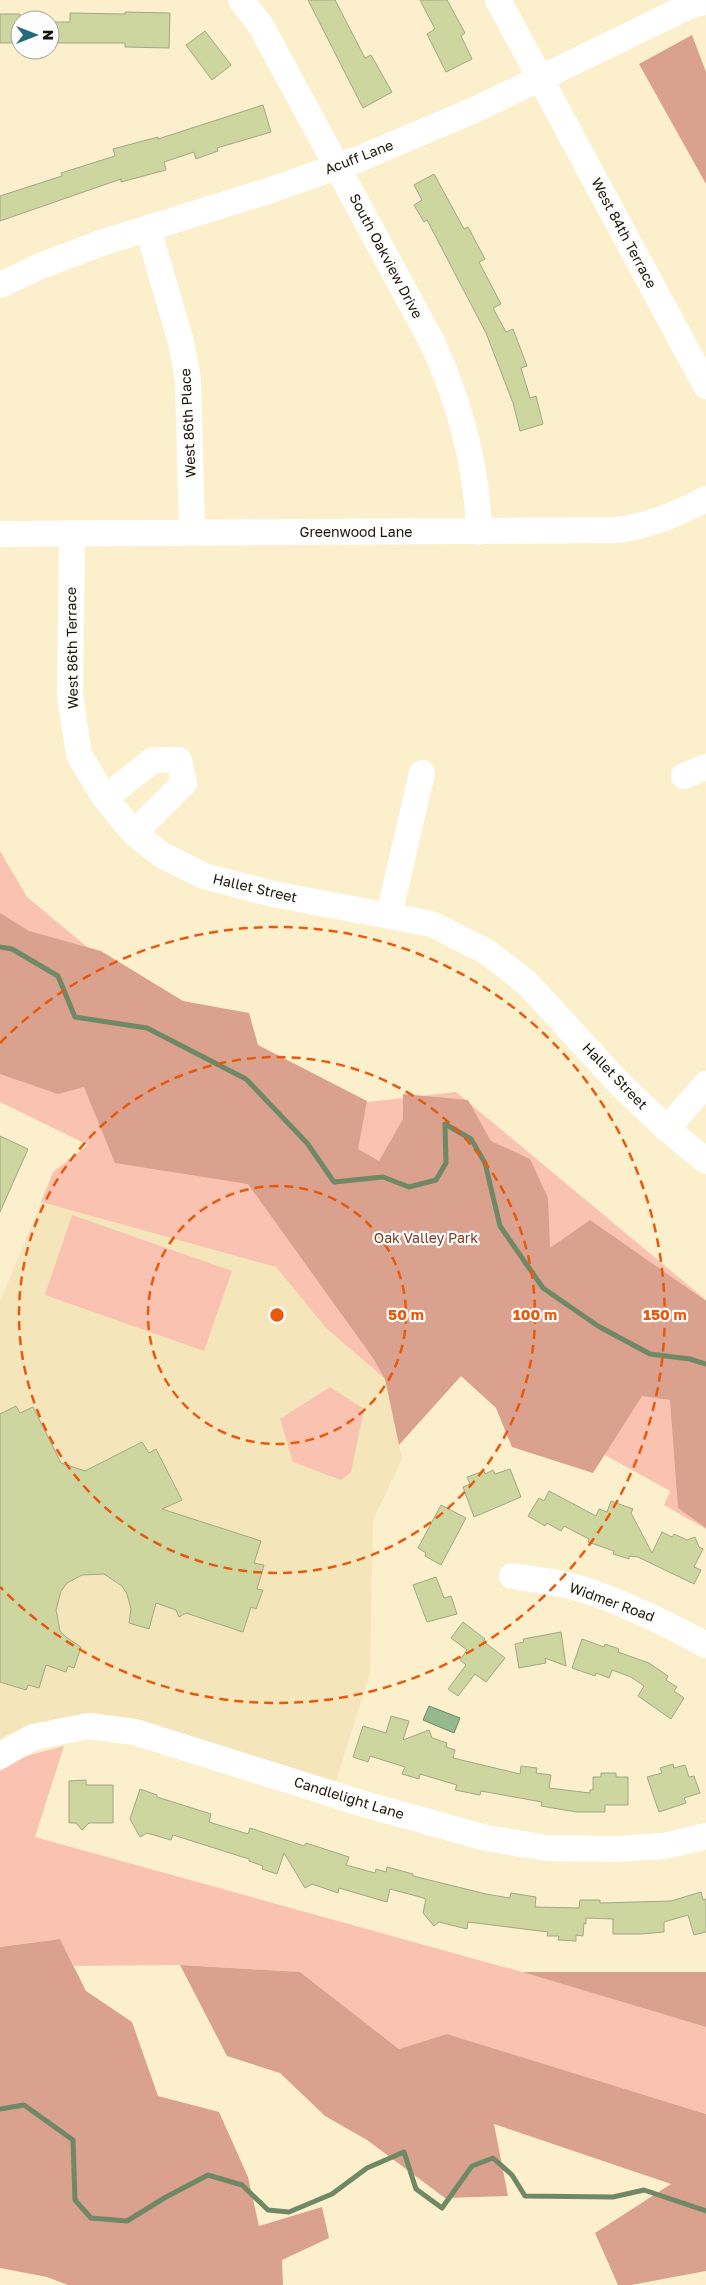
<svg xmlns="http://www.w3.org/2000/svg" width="706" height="2285" font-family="'Golos Text',sans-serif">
	<rect width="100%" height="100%" fill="#fcefcc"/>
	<!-- built -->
	<path fill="#f4e5bb" d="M41,1202L276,1267L326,1328L385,1379L402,1459L373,1520L370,1673L334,1787L124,1720L69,1716L8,1734L0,1739V1302Z"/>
	<!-- green -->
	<path fill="#fac3b1" d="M0,851L27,897L109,965L359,1103L456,1092L706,1300V1529L664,1505L670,1491L461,1376L385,1379L326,1328L276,1267L41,1202L53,1172L88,1145L0,1102Z
		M72,1215L232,1271L204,1351L45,1295Z
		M330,1387L364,1409L351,1472L341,1480L293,1462L280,1419Z
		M64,1746L35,1837L522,1972L706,2027V2114L447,2034L399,2049L300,1972L180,1965L74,1966L60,1939L0,1947V1771L26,1756Z"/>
	<!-- forest -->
	<path fill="#d9a18e" d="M692,35L706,72V184L639,64Z
		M0,913L29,931L101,951L183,1001L249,1013L258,1045L367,1101L358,1149L379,1161L403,1119V1094L468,1100L491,1141L530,1159L548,1198L550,1248L590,1220L706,1301V1528L678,1508L670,1400L642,1396L593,1473L512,1447L496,1408L461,1376L399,1445L385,1379L373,1358L248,1184L115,1163L84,1087L58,1094L0,1074Z
		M60,1939L86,1991L132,2022L158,2096L219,2112L248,2177L259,2226L322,2207L329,2238L282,2260L283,2285H68L47,2277L0,2268V1947Z
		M180,1965L300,1972L399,2049L447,2034L706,2114V2271L631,2285H618L595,2233L671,2184L494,2124L508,2196L445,2198L367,2140L325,2116L280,2073L227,2056Z
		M522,1972H706V2027Z"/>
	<!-- water -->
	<path fill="#94b98d" stroke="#6f8865" d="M429,1706L460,1718L454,1733L423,1720Z"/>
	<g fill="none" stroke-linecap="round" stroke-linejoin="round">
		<!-- stream -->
		<path stroke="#6f8865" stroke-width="5" d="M0,947L12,949L58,976L75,1017L147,1028L246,1079L307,1143L334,1182L383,1177L409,1187L436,1180L446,1163L445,1124L471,1139L485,1163L500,1226L543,1288L598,1326L650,1354L690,1359L706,1364
			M0,2109L24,2105L73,2140L75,2200L91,2218L127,2221L166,2197L208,2175L242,2185L268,2210L289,2212L332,2194L367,2168L404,2152L416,2189L442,2208L472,2166L493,2158L512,2175L525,2196L613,2197L644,2190L706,2211"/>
	</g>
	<!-- building -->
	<path fill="#cdd69f" stroke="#a2a786" d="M308,0H335L365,58L371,55L392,92L363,108Z
		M420,0H447L465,33L461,36L472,59L446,72L427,34L435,29Z
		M125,12L170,13L169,48L125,47V43H50V22H70V13L125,14Z
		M0,14H20V43H0Z
		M205,31L231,65L212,80L186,45Z
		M263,105L271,132L217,148L218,151L196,159L194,152L164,162L166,170L121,182V179L0,221V196L62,176L61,173L115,156L113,149L158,137V139Z
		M434,174L464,229L468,227L485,259L479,262L501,304L493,308L506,332L513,329L527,366L521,368L530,398L536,396L543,424L520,431L513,403L486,333L427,220L424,222L414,205L422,200L414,185Z
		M0,1136L28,1149L0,1212Z
		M16,1406L20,1413L33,1407L61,1463L85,1471L142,1442L149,1453L156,1449L182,1500L162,1509L261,1541L254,1563L264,1565L257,1589L263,1590L256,1609L251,1607L243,1632L186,1613L179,1617L176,1610L156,1603L149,1629L129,1623L131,1609L127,1594L122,1586L104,1574L82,1575L67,1583L61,1591L56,1610L60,1631L66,1637L81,1647L74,1668L68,1666L66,1672L46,1665L39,1688L28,1685L26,1690L0,1682V1414Z
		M510,1469L521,1497L474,1517L463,1487L470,1484L467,1477L484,1471L485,1474L493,1470L495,1474Z
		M549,1491L596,1516L599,1509L607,1512L611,1501L633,1509L631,1513L652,1553L662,1532L672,1537L674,1534L687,1540L695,1537L699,1547L703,1549L694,1567L701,1570L694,1584L638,1557L629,1556V1559L613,1554L614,1551L588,1542L589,1539L564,1526L561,1531L547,1523L545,1526L528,1516L539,1498L544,1501Z
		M441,1505L466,1518L441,1565L425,1556L426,1553L418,1548Z
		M436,1577L444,1598L451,1596L457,1614L427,1622L413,1585Z
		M463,1622L485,1639L483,1641L505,1658L486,1682L475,1674L458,1696L448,1689L466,1665L460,1660L467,1650L451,1638Z
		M561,1632L566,1666L545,1658L546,1663L519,1668L515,1644L524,1642L523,1639Z
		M582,1639L604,1647L605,1644L619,1649L618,1652L649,1663L668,1676L666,1680L677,1687L674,1691L684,1698L671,1719L638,1696L644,1686L631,1677L612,1670L609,1678L596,1673L595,1676L572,1668Z
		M391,1716L409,1721L403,1740L429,1730L432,1738L447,1743L446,1747L455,1750L453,1758L520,1774L521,1766L537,1768L536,1773L551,1775L549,1788L590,1793V1790H593V1777H601V1773H616V1777H628V1805H605V1812H577L541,1806L542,1802L481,1791L480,1795L455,1790L457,1785L420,1774L419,1779L402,1774L405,1767L370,1756L368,1762L353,1757L363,1726L386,1733Z
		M673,1764L674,1768L685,1765L689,1777L694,1776L700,1793L684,1798L686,1803L659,1812L647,1777L662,1773L660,1768Z
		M86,1780V1785H113V1823H89L82,1830L76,1823H69V1781Z
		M140,1789L157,1795V1797L211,1814L209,1822L248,1834L250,1828L304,1846L306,1843L349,1857L346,1865L375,1873L376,1869L386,1872L387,1867L413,1874V1876L486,1894L510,1898L511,1893L536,1897L535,1907L579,1908L580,1900H600V1903L671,1901L701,1892L703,1900L706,1899V1932L694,1935L688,1915L664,1922V1932L641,1934H613V1919L586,1918V1924L584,1923L583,1936L576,1935V1941L558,1940L559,1936H547L548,1932L468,1922L467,1929L439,1922L434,1926L423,1913L426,1899L420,1897L390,1889L387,1902L339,1888L338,1893L312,1884L305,1888L284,1853L277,1874L262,1869L263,1866L249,1861V1859L173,1835L171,1840L147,1833L140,1837L130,1819Z"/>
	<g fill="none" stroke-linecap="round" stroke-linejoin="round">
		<!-- minor -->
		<path stroke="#fff" stroke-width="26" d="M241,0L261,26L432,342C460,403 477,464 479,532
			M498,0L706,386
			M148,229L181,342L188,379L192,533
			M0,285L43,265L104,242L268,191L359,159L481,107L685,8L706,1
			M0,534L617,530C650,526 677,514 706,499
			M72,534L70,695L79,755L105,798L134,833L162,855L204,876L273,894L432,924L487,952L527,983L618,1082L667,1129L706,1161
			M684,776L706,767
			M105,798L153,760H179L184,783L134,833
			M389,915L422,773
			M667,1129L706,1084
			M512,1576C538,1580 565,1583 591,1592C631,1606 669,1625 706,1645
			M0,1756L33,1737L89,1726L135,1732L364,1804L486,1838L547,1848L614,1849L665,1846L706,1836"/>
	</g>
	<!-- distance rings -->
	<g fill="none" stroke="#e8590c" stroke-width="2.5" stroke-dasharray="9 6">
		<circle cx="277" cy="1315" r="129"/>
		<circle cx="277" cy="1315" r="258"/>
		<path d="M0 1043A388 388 0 1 1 0 1587"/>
	</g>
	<g text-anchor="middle" stroke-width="4.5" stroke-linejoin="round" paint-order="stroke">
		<!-- street labels -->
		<g font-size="14" fill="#1a1509" stroke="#fdfdfd">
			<text transform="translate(359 157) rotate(-21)" y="5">Acuff Lane</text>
			<text transform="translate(624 233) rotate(62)" y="5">West 84th Terrace</text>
			<text transform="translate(386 256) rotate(62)" y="5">South Oakview Drive</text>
			<text transform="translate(188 423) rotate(-93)" y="5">West 86th Place</text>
			<text x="356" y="537">Greenwood Lane</text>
			<text transform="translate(72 648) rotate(-91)" y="5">West 86th Terrace</text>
			<text transform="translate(255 888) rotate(13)" y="5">Hallet Street</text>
			<text transform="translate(615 1076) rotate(46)" y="5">Hallet Street</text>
			<text transform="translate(612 1602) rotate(20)" y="5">Widmer Road</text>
			<text transform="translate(349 1798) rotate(17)" y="5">Candlelight Lane</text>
		</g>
		<!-- park labels -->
		<g font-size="14" fill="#813b24" stroke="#fdfdfd">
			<text x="426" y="1243">Oak Valley Park</text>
		</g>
	</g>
	<circle cx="277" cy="1315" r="8" fill="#e8590c" stroke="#fdfdfd" stroke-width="2.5"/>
	<g font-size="15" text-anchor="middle" font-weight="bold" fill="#e8590c" stroke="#fdfdfd" stroke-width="4.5" stroke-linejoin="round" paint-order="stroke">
		<text x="406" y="1320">50 m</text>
		<text x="535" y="1320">100 m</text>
		<text x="665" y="1320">150 m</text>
	</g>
	<!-- north arrow -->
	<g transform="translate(35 35) rotate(90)"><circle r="24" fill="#fdfdfd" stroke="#a2a09b"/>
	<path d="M0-4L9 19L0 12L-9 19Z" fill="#266a7b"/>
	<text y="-8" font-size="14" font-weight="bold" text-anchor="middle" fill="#1a1509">N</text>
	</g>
</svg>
